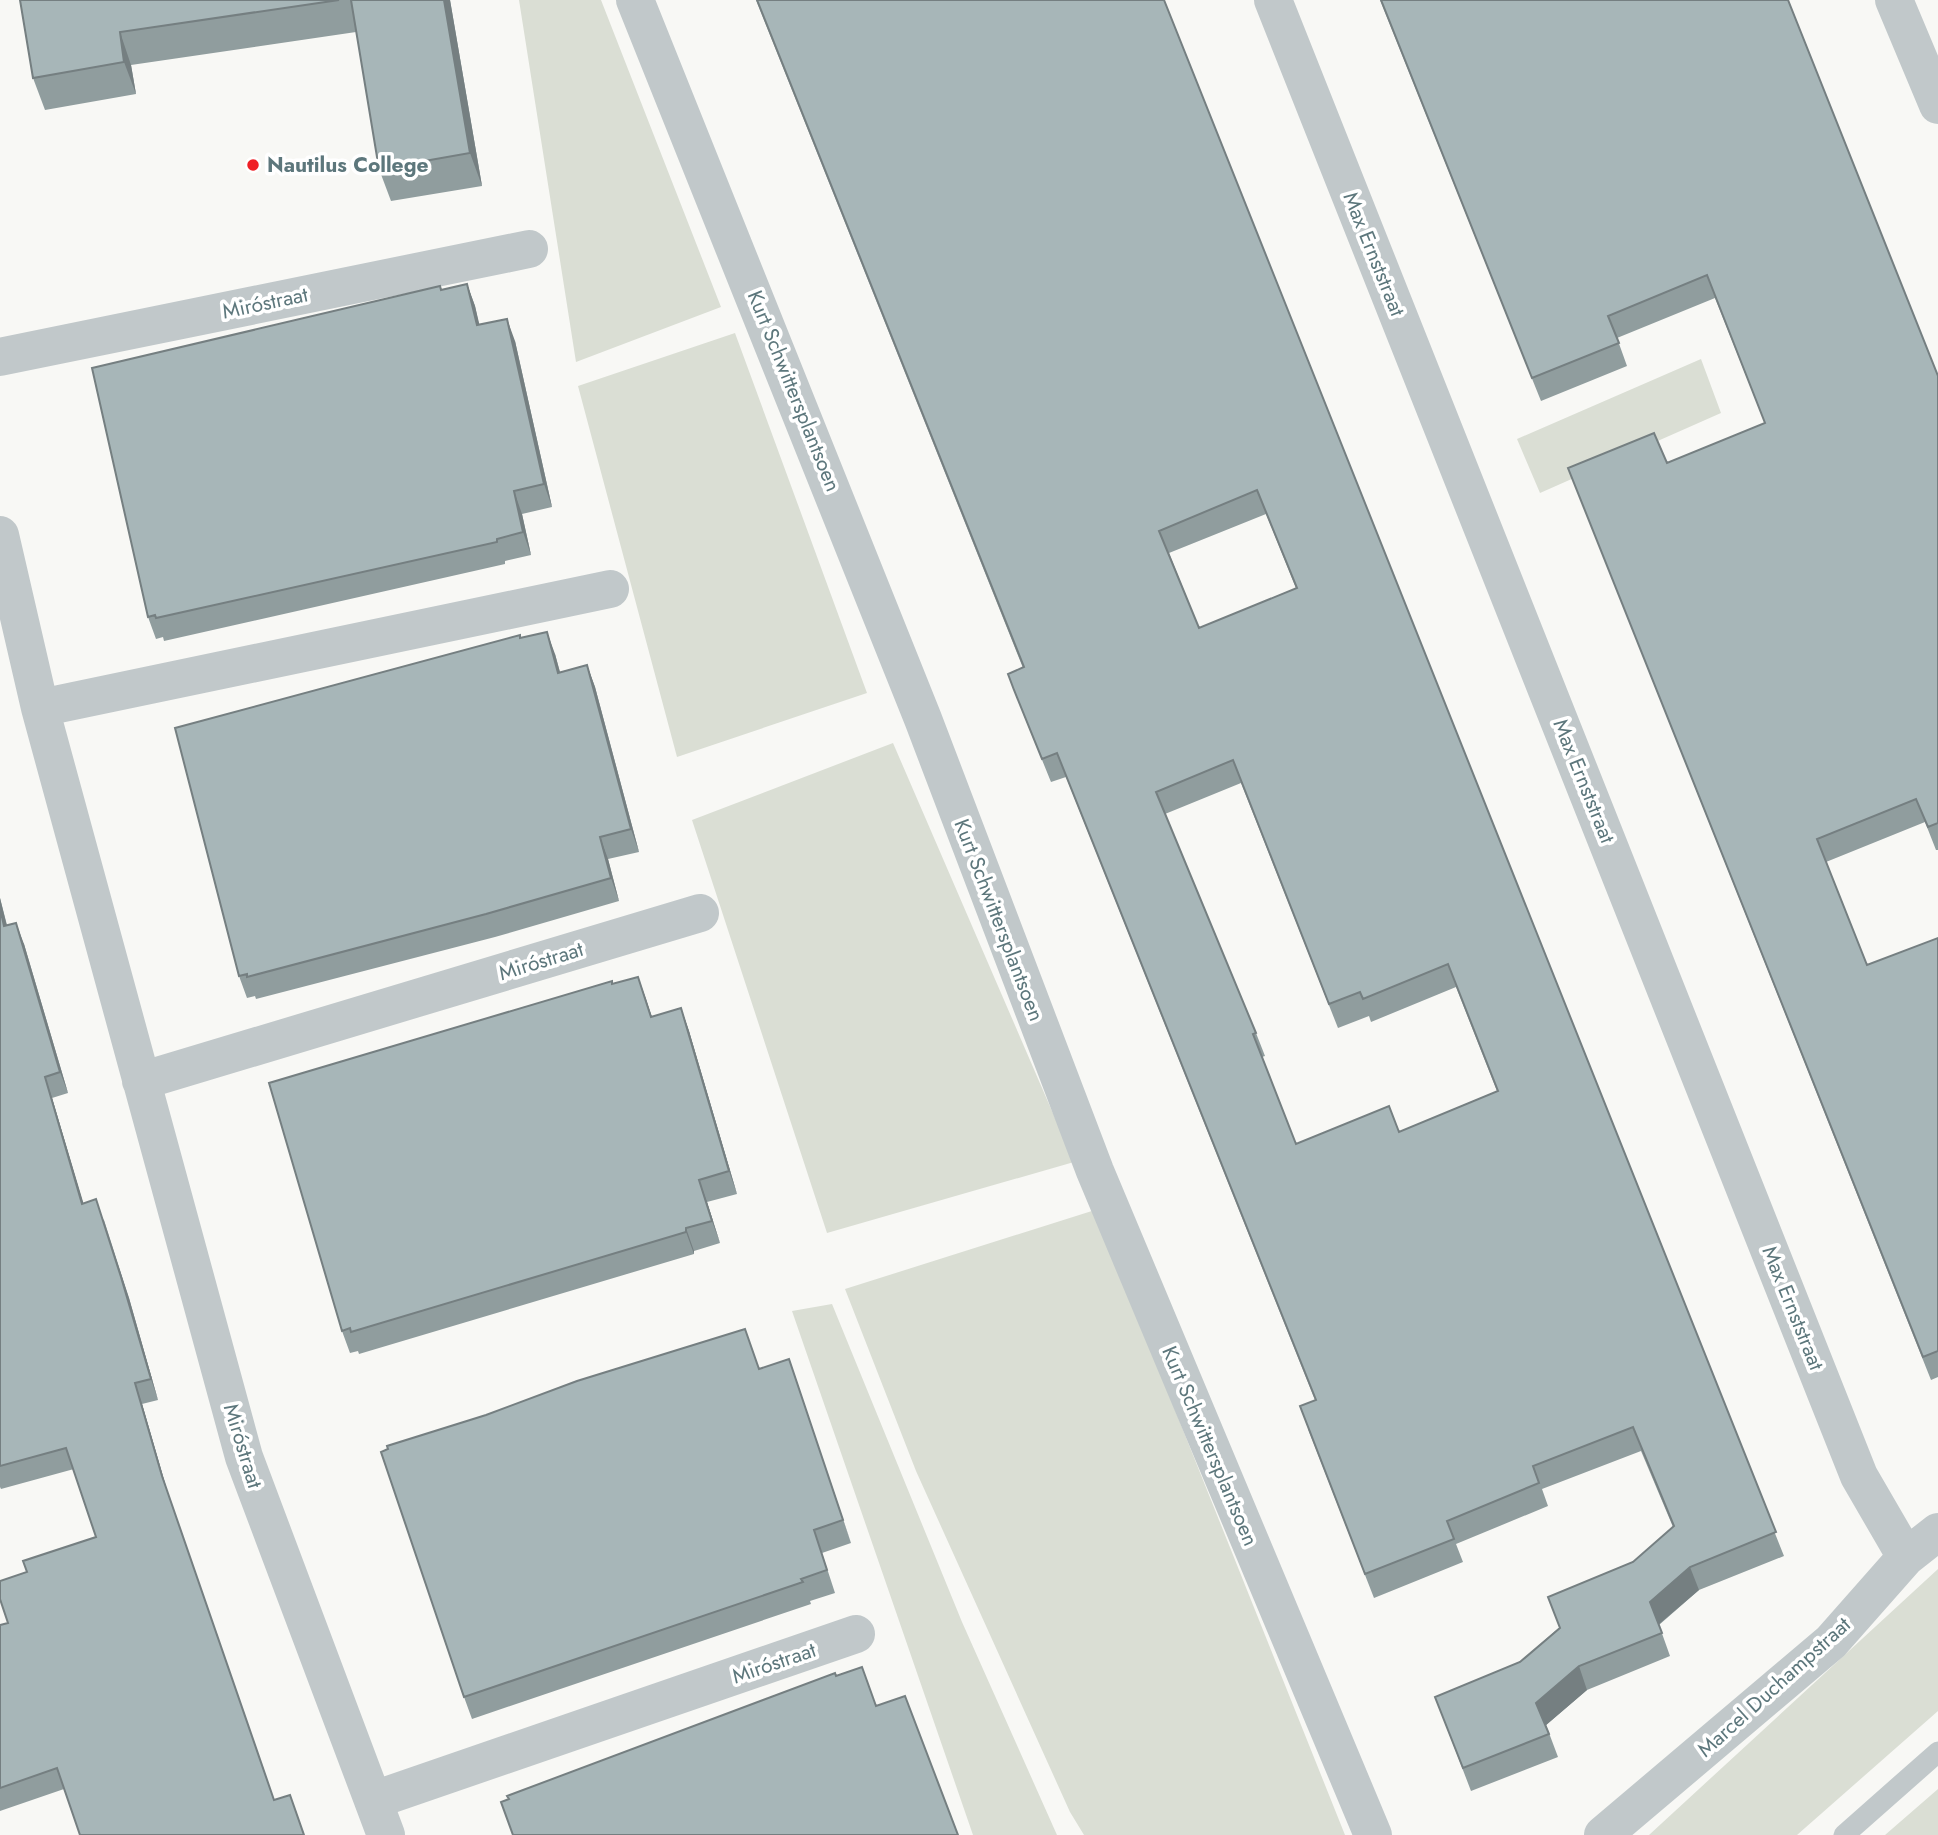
<svg xmlns="http://www.w3.org/2000/svg" width="1938" height="1835" font-family="Jost,sans-serif">
	<rect width="100%" height="100%" fill="#f8f8f5"/>
	<!-- green -->
	<path fill="#daded4" d="M519,0H601L721,307L576,362Z
		M735,333L867,693L677,757L578,386Z
		M1701,359L1721,413L1540,493L1517,439Z
		M893,743L1074,1162L827,1233L692,820Z
		M1095,1210L1345,1835H1084L1070,1812L916,1471L845,1289Z
		M832,1304L962,1622L1057,1835H973L792,1311Z
		M1938,1569V1711L1797,1835H1649Z
		M1938,1789V1835H1885Z"/>
	<g fill="none" stroke-linecap="round" stroke-linejoin="round">
		<!-- lane -->
		<path stroke="#c1c8ca" stroke-width="21" d="M1844,1835L1938,1752"/>
		<!-- street -->
		<path stroke="#c1c8ca" stroke-width="38" d="M635,0L923,719L1095,1171L1373,1835
			M1273,0L1859,1476L1906,1557
			M1894,0L1938,105
			M0,357L529,249
			M0,535L40,708L244,1457L386,1835
			M40,708L610,589
			M141,1081L700,913
			M374,1800L856,1634
			M1603,1835L1831,1642L1906,1557L1938,1532"/>
	</g>
	<!-- wall -->
	<path fill="#909d9e" fill-rule="evenodd" d="M20,0H450L482,186L391,201L379,169L356,32L131,65L136,94L45,110L33,78Z
		M756,0H1164L1784,1556L1699,1590L1659,1625L1670,1656L1587,1690L1546,1725L1558,1757L1471,1791L1435,1697L1520,1662L1673,1527L1641,1451L1542,1489L1548,1506L1456,1544L1463,1562L1374,1598L1308,1429L1315,1400L1066,777L1051,782L1023,713L1008,674L1023,668ZM1266,514L1296,588L1199,628L1169,553ZM1241,783L1338,1028L1369,1016L1371,1022L1456,987L1497,1091L1399,1132L1296,1144L1262,1057L1265,1056L1256,1033L1165,814Z
		M1380,0H1788L1938,376V850H1936L1925,822L1826,862L1867,965L1938,938V1377L1931,1380L1568,468L1667,463L1765,423L1715,298L1617,338L1627,366L1541,401Z
		M467,284L475,306L479,325L515,341L552,507L522,514L531,555L505,561V564L164,641L163,637L156,639L148,617L441,290Z
		M521,638L555,654L560,672L587,665L595,687L639,852L608,859L619,901L495,937L256,999L255,996L247,998L239,976Z
		M0,898L7,925L24,944L68,1093L52,1098L83,1203L104,1220L129,1298L158,1400L142,1404L169,1497L274,1800L304,1835L64,1789L0,1811V1625L8,1623L27,1572L96,1537L74,1469L1,1489L0,1487Z
		M638,977L652,1017L681,1008L689,1031L737,1194L707,1202L720,1243L694,1251V1254L359,1354L358,1351L350,1353L342,1331Z
		M789,1359L851,1543L822,1553L835,1593L810,1601L811,1604L472,1719L464,1697L759,1369Z"/>
	<!-- shaded-wall -->
	<path fill="#757f81" d="M444,0H450L482,186L470,153Z
		M120,32L131,65L136,94L124,62Z
		M467,284L475,306L485,348L477,325Z
		M507,319L515,341L552,507L544,484Z
		M514,491L522,514L531,555L523,532Z
		M547,632L555,654L566,695L558,673Z
		M587,665L595,687L639,852L631,829Z
		M600,837L608,859L619,901L611,878Z
		M0,898L12,947L4,926L0,908Z
		M16,923L24,944L68,1093L60,1072Z
		M638,977L646,999L659,1040L651,1017Z
		M681,1008L689,1031L737,1194L729,1171Z
		M45,1077L52,1098L90,1225L82,1204Z
		M699,1180L707,1202L720,1243L712,1221Z
		M96,1199L129,1298L158,1400L151,1379Z
		M686,1228L694,1251V1254L686,1232Z
		M789,1359L797,1382L851,1543L843,1520Z
		M135,1383L142,1404L169,1497L239,1699L162,1476Z
		M1690,1567L1699,1590L1658,1625L1650,1602Z
		M1579,1666L1587,1690L1545,1726L1536,1703Z"/>
	<!-- building -->
	<path fill="#a7b6b8" stroke="#757f81" stroke-width="2" fill-rule="evenodd" d="M20,0H339L120,32L124,62L33,78Z
		M351,0H444L470,153L379,169Z
		M757,0H1164L1776,1532L1690,1567L1650,1602L1662,1633L1579,1666L1536,1703L1549,1734L1463,1768L1435,1697L1520,1662L1560,1628L1548,1597L1633,1562L1674,1526L1633,1427L1533,1466L1539,1483L1447,1521L1454,1539L1365,1574L1300,1406L1316,1400L1057,753L1042,759L1014,690L1008,674L1024,667ZM1257,490L1297,588L1199,628L1159,531ZM1233,760L1329,1004L1360,992L1363,999L1448,964L1498,1091L1399,1132L1389,1106L1296,1144L1253,1034L1256,1033L1156,792Z
		M1381,0H1788L1938,376V823L1928,827L1916,799L1817,839L1867,965L1938,938V1351L1923,1357L1568,468L1654,433L1667,463L1765,423L1707,275L1608,316L1619,343L1532,378Z
		M467,284L477,325L507,319L544,484L514,491L523,532L497,539V542L156,618L155,615L148,617L92,368L440,286L441,290Z
		M547,632L558,673L587,665L631,829L600,837L611,878L486,914L247,977V974L239,976L175,728L520,635V638Z
		M0,908L4,926L16,923L60,1072L45,1077L82,1204L96,1199L121,1277L151,1379L135,1383L162,1476L274,1800L290,1795L304,1835H80L57,1768L0,1788V1625L8,1623L0,1599V1581L27,1572L23,1561L96,1537L66,1448L0,1466Z
		M638,977L651,1017L681,1008L729,1171L699,1180L712,1221L686,1228V1232L351,1332L350,1328L342,1331L269,1083L612,981V984Z
		M745,1329L759,1369L789,1359L843,1520L814,1530L827,1570L801,1579L803,1582L464,1697L381,1452L388,1449L387,1446L486,1415L577,1381Z
		M862,1667L876,1706L905,1696L958,1835H513L501,1802L509,1799L507,1796L835,1673L836,1676Z"/>
	<!-- markers -->
	<circle fill="#ef1f25" stroke="#fff" stroke-width="2.5" cx="253" cy="165" r="7"/>
	<g text-anchor="middle" stroke-width="7" stroke-linejoin="round" paint-order="stroke">
		<!-- poi labels -->
		<g font-size="21" font-weight="bold" fill="#5d777c" stroke="#fff" text-anchor="start">
			<text x="267" y="172">Nautilus College</text>
		</g>
		<!-- street labels -->
		<g font-size="21" fill="#5d777c" stroke="#fff">
			<text transform="translate(1374 254) rotate(68)" y="7">Max Ernststraat</text>
			<text transform="translate(265 303) rotate(-12)" y="7">Miróstraat</text>
			<text transform="translate(794 391) rotate(68)" y="7">Kurt Schwittersplantsoen</text>
			<text transform="translate(1584 781) rotate(68)" y="7">Max Ernststraat</text>
			<text transform="translate(999 920) rotate(69)" y="7">Kurt Schwittersplantsoen</text>
			<text transform="translate(541 961) rotate(-17)" y="7">Miróstraat</text>
			<text transform="translate(1793 1308) rotate(68)" y="7">Max Ernststraat</text>
			<text transform="translate(243 1446) rotate(73)" y="7">Miróstraat</text>
			<text transform="translate(1210 1446) rotate(67)" y="7">Kurt Schwittersplantsoen</text>
			<text transform="translate(774 1663) rotate(-19)" y="7">Miróstraat</text>
			<text transform="translate(1774 1687) rotate(-42)" y="7">Marcel Duchampstraat</text>
		</g>
	</g>
</svg>
